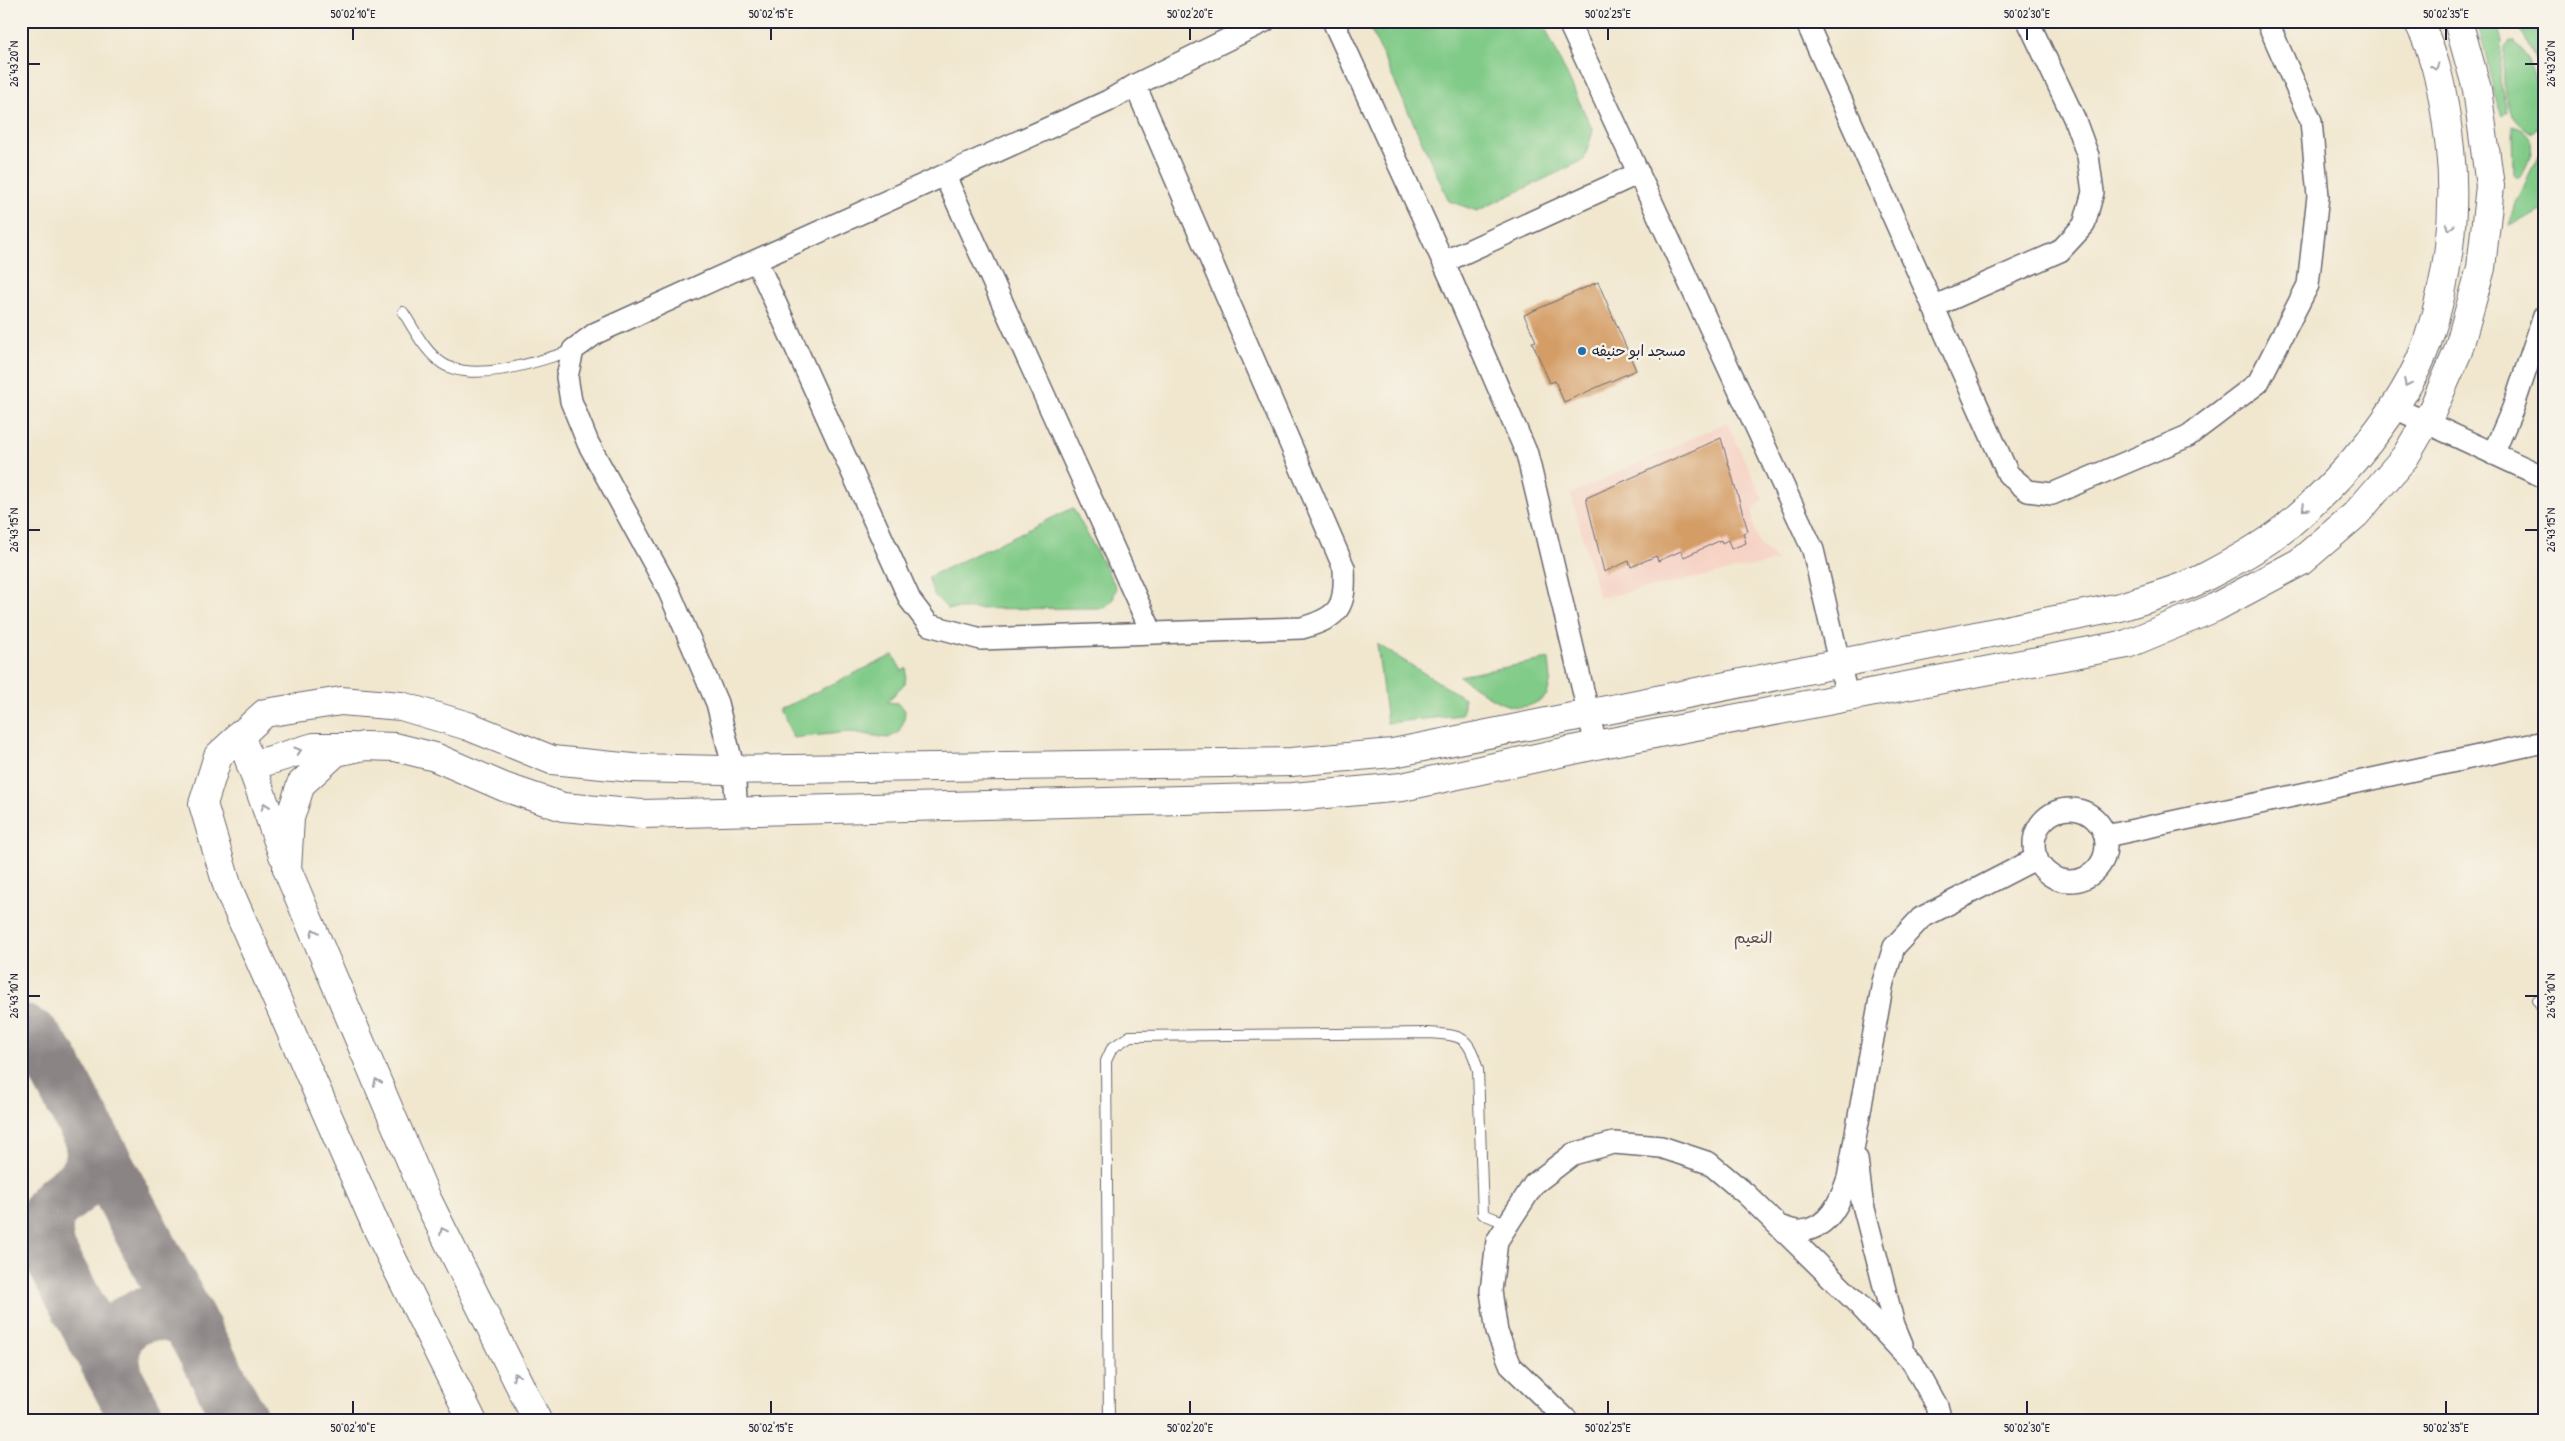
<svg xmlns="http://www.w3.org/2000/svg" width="2565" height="1441" font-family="'Patrick Hand','Playpen Sans Arabic',sans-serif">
	<rect width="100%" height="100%" fill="#f7f3e8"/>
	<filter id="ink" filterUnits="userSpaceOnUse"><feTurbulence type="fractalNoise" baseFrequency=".02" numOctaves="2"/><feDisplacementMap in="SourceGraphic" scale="10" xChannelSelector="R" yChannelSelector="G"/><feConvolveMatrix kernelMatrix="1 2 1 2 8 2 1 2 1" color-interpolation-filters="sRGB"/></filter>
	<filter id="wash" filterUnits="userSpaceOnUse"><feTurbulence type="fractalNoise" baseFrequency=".0096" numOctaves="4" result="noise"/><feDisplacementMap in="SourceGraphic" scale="20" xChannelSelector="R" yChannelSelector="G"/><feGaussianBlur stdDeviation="1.12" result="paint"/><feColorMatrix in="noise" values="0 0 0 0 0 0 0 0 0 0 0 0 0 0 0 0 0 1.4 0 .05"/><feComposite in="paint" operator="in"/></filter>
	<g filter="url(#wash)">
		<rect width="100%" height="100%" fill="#f1e7cf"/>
		<!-- built -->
		<path fill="#f6d2c4" d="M1727,422L1763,499L1753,511V522L1756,535L1760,545L1778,561L1599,598L1571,494Z"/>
		<!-- green -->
		<path fill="#81cb88" stroke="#527662" d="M1367,21H1542L1593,131L1584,160L1477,211L1449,201Z
			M2476,21H2496L2502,41L2500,81L2507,112L2502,116C2489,86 2488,52 2476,21Z
			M2512,21H2544V78L2524,37Z
			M2510,41L2515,42C2536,63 2541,100 2537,129L2532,133C2499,115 2503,80 2505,47Z
			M2513,126C2541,133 2532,159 2520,177H2517L2514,176Z
			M2544,144V210L2509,226L2516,203Z
			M1073,508L1116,587L1113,600L1104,608L948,609L934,595L928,577Z
			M1377,644L1464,698V707L1461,715L1387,723Z
			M893,655L902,671L907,668L905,683L887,702L897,703L905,710L904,721L898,733L888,738L850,732L793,738L780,709Z
			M1549,659L1551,679L1547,695C1515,723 1488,695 1459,676Z"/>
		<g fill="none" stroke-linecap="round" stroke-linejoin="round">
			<!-- taxiway -->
			<path stroke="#8a8485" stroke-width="55" d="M21,1031L33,1037L52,1062L241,1420
				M91,1136C92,1143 94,1152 93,1159C82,1205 32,1189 49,1252L138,1420
				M115,1374C113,1364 111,1355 114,1344C121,1315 157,1307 181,1319C186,1321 190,1327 195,1332"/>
		</g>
		<g id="blocks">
			<!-- building -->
			<path fill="#d49d66" d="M1598,282L1636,370L1564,402L1555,381L1550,383L1532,342L1536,341L1524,315Z
				M1721,438L1748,531L1743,533L1746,543L1731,549L1728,540L1722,543L1721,540L1684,557L1681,551L1658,561L1656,556L1631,567L1629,561L1604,572L1586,498Z"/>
		</g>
	</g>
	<g filter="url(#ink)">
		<use href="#blocks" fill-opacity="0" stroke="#6a676f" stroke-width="1"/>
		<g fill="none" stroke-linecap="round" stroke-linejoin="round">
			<!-- lane casing -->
			<g stroke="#6a676f" stroke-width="12">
				<path id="lane" d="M403,312C414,329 423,348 439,361C469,386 540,361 573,350
					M2544,997L2538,1000L2544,1012
					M1109,1420L1106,1061L1112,1048L1130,1036L1428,1033C1463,1036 1468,1035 1478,1070L1483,1214L1508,1224"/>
			</g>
			<!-- street casing -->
			<g stroke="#6a676f" stroke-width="24">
				<path id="street" d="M1333,21L1452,281L1527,454L1596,745
					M1568,21L1813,550L1847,696
					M1806,21L2008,474L2028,491L2052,494L2188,436L2258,383L2308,285L2318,196L2311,121L2267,21
					M945,176L1152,633
					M757,262L910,600L929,625L981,639L1302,628C1340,617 1346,607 1344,568L1135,85
					M1444,262L1639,173
					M1933,307L2060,251L2084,225L2093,192L2088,156L2074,118L2028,21
					M2393,407L2544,477
					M2493,454L2513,408L2544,316
					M2034 845a36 36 0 1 1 72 0a36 36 0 1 1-72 0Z
					M737,812L734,770L717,703L668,589L588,443L571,401L567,377L573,350L596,333L1108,101L1135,85L1265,21
					M2106,836L2544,742
					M1857,1159L1862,1201L1894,1325L1902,1344
					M1779,1226C1785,1228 1795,1232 1802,1231C1830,1227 1840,1202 1848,1178L1883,982L1894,947L1921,918L2037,858
					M1567,1420L1511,1366L1497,1332L1491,1291L1497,1241L1534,1184L1573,1154L1614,1143L1661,1147L1709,1163L1746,1194L1859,1305L1913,1363L1937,1406L1941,1420"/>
			</g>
			<!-- secondary casing -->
			<g stroke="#6a676f" stroke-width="30">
				<path id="secondary" d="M240,734L283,855
					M251,766L314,747H352
					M472,1420L377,1228L228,888L203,804L218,756L265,713L341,701L401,706L468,726L552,760L633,768L723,770L1291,762L1393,753L2120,607C2147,598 2181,590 2205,577C2228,565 2267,543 2286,527C2340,482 2404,409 2427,343C2448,281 2457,213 2450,149C2445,106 2439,61 2418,21
					M537,1420L427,1199L287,869L290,818L301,784L336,752L364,746L395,747L435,757L504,787L563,807L642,814L1293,797L1402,787L1596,745L2127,644L2214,608L2300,562L2356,514L2405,457L2432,411L2458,351L2481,268L2490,186L2477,89L2458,21"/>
			</g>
			<!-- lane -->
			<use href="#lane" stroke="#fff" stroke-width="10"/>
			<!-- street -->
			<use href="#street" stroke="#fff" stroke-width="21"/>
			<!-- secondary -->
			<use href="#secondary" stroke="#fff" stroke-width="28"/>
		</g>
		<!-- one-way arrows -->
		<defs><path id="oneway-chevron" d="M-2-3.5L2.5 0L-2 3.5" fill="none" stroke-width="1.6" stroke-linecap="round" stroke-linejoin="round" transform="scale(1.25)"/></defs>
		<g stroke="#9c9ca7">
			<use href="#oneway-chevron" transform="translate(2435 67) rotate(72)"/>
			<use href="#oneway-chevron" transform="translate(2450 227) rotate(95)"/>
			<use href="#oneway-chevron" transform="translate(2407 383) rotate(116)"/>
			<use href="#oneway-chevron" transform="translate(2305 508) rotate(136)"/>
			<use href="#oneway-chevron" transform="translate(298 751) rotate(-17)"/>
			<use href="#oneway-chevron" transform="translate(265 806) rotate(-109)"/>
			<use href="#oneway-chevron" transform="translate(314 932) rotate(-113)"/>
			<use href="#oneway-chevron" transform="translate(377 1082) rotate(-113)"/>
			<use href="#oneway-chevron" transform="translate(443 1231) rotate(-116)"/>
			<use href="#oneway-chevron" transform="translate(516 1376) rotate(-116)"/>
		</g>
	</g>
	<!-- ticks -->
	<path fill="none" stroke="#22223b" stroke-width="2" d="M353,28V40M771,28V40M1190,28V40M1608,28V40M2027,28V40M2446,28V40M28,64H40M2525,64H2538M28,530H40M2525,530H2538M28,996H40M2525,996H2538M353,1401V1414M771,1401V1414M1190,1401V1414M1608,1401V1414M2027,1401V1414M2446,1401V1414"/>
	<!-- markers -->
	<circle fill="#1f6fb2" stroke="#f7f3e8" stroke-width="2" cx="1582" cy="351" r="5"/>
	<g text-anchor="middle" stroke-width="5" stroke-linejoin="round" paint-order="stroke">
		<!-- poi labels -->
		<g font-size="15" fill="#22223b" stroke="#f7f3e8" text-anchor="start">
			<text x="1592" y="356">مسجد ابو حنيفه</text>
		</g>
		<!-- neighbourhood labels -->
		<g font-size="16" fill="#604d4a" stroke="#f7f3e8">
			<text x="1753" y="943">النعيم</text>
		</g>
	</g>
	<!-- margin -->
	<rect width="2565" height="1441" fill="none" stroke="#f7f3e8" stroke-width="55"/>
	<rect x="28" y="28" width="2510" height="1386" fill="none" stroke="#22223b" stroke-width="2"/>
	<g font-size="12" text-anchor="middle" fill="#22223b">
		<text x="353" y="18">50°02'10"E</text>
		<text x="771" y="18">50°02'15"E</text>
		<text x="1190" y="18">50°02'20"E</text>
		<text x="1608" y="18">50°02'25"E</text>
		<text x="2027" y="18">50°02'30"E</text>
		<text x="2446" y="18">50°02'35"E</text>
		<text transform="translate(14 64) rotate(-90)" y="4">26°43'20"N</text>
		<text transform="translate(2551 64) rotate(-90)" y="4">26°43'20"N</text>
		<text transform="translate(14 530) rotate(-90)" y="4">26°43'15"N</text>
		<text transform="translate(2551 530) rotate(-90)" y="4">26°43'15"N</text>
		<text transform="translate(14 996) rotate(-90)" y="4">26°43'10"N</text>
		<text transform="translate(2551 996) rotate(-90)" y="4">26°43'10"N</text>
		<text x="353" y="1432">50°02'10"E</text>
		<text x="771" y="1432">50°02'15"E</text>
		<text x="1190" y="1432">50°02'20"E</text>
		<text x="1608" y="1432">50°02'25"E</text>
		<text x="2027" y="1432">50°02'30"E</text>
		<text x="2446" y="1432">50°02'35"E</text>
	</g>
</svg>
